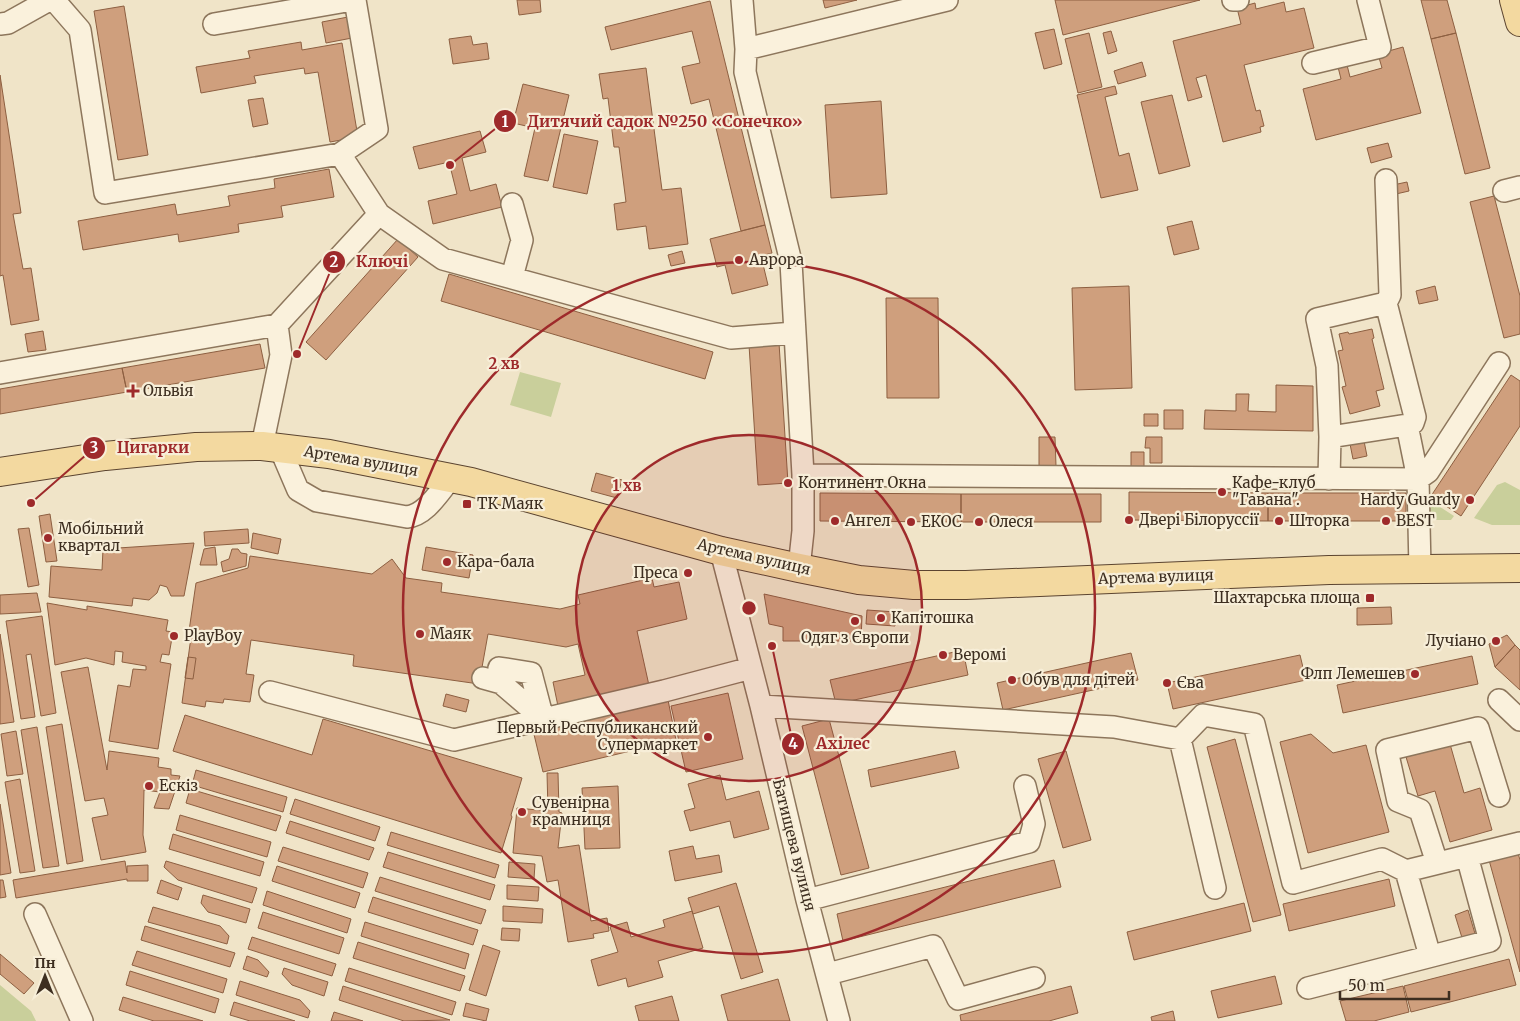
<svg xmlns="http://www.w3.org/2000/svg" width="1520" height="1021" font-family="Merriweather,serif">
	<rect width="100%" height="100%" fill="#f0e4c8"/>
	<!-- green -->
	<path fill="#c9cf9b" d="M520,372L561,383L551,417L510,405Z
		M1505,482L1520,490V525H1492L1474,518L1497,485Z
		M1427,501H1431L1454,516L1451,520H1429Z
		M0,985L31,1011L36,1021H0Z"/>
	<!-- building -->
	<path fill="#cf9f7d" stroke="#8d5f41" d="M517,0H540L541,12L519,15Z
		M823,0H857L825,8Z
		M1055,0H1200L1063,35Z
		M1421,0H1447L1456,33L1431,39Z
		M710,1L765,225L741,231L709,99L691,104L682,67L700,63L692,31L611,50L605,27Z
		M1284,2L1286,12L1304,8L1314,48L1244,65L1256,111L1260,110L1264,126L1260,127L1261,132L1223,142L1206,75L1196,78L1202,97L1188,101L1173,41L1241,24L1237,8L1255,3L1256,9Z
		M124,6L148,155L118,160L94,11Z
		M348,17L352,38L326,43L322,22Z
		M1054,29L1062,64L1044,69L1035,33Z
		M1111,31L1117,51L1108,54L1103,33Z
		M1089,33L1102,87L1078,93L1065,39Z
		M1456,33L1490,168L1465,174L1431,39Z
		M471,36L473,45L487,43L489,59L453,64L449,39Z
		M301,42L302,50L342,43L358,137L330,142L318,72L305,74L304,68L254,76L256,83L201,93L196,67L250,58L248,51Z
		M1403,47L1421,113L1316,140L1303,89L1341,79L1338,67L1347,65L1350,77L1382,68L1378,54Z
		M1142,62L1146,76L1118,84L1114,71Z
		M646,68L662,190L681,188L688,244L649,249L646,226L617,230L614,204L626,202L619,147H614L608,98L603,99L599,74Z
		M0,75L21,213L13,214L23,269L31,268L39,320L11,325L3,275L0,276Z
		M523,84L569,95L548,181L524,176L535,128L513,123Z
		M1115,86L1117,94L1105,97L1119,156L1129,153L1138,190L1101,198L1077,95Z
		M1172,95L1190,166L1159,174L1141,102Z
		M263,98L268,124L253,127L248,100Z
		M881,101L887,194L831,198L825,105Z
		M480,131L486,152L462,158L470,191L496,184L502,207L433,224L428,201L457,194L449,162L419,169L413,147Z
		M564,134L598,141L587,194L553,187Z
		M1388,143L1392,157L1371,163L1367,148Z
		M329,169L334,197L281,206L283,217L238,224L239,232L179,242L178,234L83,250L78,221L175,204L177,215L230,206L228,196L275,188L274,179Z
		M1407,182L1409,191L1396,194L1393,185Z
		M1494,196L1520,296V334L1504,338L1470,202Z
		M1192,221L1199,249L1174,255L1167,227Z
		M765,225L772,253L761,256L768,285L732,294L725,265L717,267L710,239Z
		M398,239L418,257L326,360L306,342Z
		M682,251L685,263L671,266L668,255Z
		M449,274L713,352L705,379L441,301Z
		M1129,286L1132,388L1075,390L1072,288Z
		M1435,286L1438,300L1419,304L1416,291Z
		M886,298H938L939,398H887Z
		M1372,329L1374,338L1372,339L1384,389L1376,391L1380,406L1350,414L1342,387L1346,386L1338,351L1343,350L1339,334L1348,332L1349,334Z
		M43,331L46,350L28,352L25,334Z
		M779,343L788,483L758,485L749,345Z
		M260,344L265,368L127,392L122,368Z
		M122,368L127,392L0,414V389Z
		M1511,375L1520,381V426L1461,516L1431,496Z
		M1276,385L1313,386V431L1204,429L1205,410L1236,411V394H1249L1248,411L1276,412Z
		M1164,410H1183V429H1164Z
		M1144,414H1158V426H1144Z
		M1363,436L1367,456L1353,459L1349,439Z
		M1039,437H1055L1056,466L1039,467Z
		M1146,437H1162V463H1150V448H1145Z
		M1131,452H1144V467H1131Z
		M596,473L622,480L617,498L591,491Z
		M1129,492L1268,493V521L1129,520Z
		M820,493L961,494V522L820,521Z
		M1268,493H1406V521H1268Z
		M961,494H1101V522H961Z
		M50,514L57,561L46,562L39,516Z
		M29,528L39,585L28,587L18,529Z
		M248,529L249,543L205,546L204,532Z
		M253,533L281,539L278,554L251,548Z
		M194,543L184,596H171L167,587L160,585L157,593L149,600L133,598L132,606L49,597L51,566L102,570L103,549Z
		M215,547L217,565H200L204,549Z
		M426,547L473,555L469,578L422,570Z
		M232,549H238L241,553L247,554L246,566L223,572L221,562L229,559Z
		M250,556L372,574L392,559L406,578L442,583L441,592L560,609L580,604L578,595L652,578L654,587L679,582L687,619L637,631L650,690L559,711L553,682L585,675L578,644L566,647L488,634L479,684L353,666L354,655L251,640L246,674L254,675L250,702L224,699L223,703L206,701L205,707L182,703L191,637L202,639L203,633L189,631L196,583L248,568Z
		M37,593L41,612L0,614V595Z
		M764,594L862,616L861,641H783V627L769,624Z
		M47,603L87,610V606L168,620L166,631L173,632L169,655L162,654L160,662L171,664L158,749L109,741L118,685L130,687L133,669L146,670V666L122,662L123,652L115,651L114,665L86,658L55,665Z
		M1391,607L1392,624L1357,625V608Z
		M867,610L896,612L895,626L866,624Z
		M42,616L56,713L41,716L31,654L26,655L35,717L21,719L6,621Z
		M0,634L14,722L0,724Z
		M1507,635L1515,645L1495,667L1489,644Z
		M1515,645L1520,650V690L1495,667Z
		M963,650L968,675L836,704L830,680Z
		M1131,653L1138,680L1003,710L997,683Z
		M1300,655L1306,680L1173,709L1167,683Z
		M1472,656L1478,684L1343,713L1337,685Z
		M188,657L196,658L193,679L185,678Z
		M88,667L107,770L109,751L159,758L158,767L171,769V775L180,776L169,809L154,808L160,792L144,790L143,835L146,852L101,860L92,818L108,815L104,798L85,801L61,672Z
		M728,693L743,759L686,772L671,706Z
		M446,694L469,700L466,712L443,706Z
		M667,695L676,740L543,772L532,726Z
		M185,715L312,755L323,719L522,778L511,815L512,817L501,853L173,751Z
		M829,719L869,868L841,875L802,726Z
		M62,724L83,861L67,864L46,727Z
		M37,727L59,866L43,868L21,730Z
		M16,731L23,774L7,776L1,734Z
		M1311,734L1333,753L1366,745L1389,832L1308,853L1280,742Z
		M1235,739L1281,915L1253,922L1207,747Z
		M1450,744L1464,793L1480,788L1492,830L1450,842L1435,791L1418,796L1406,757Z
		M955,751L959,768L871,787L868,770Z
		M1066,751L1091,840L1063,848L1038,759Z
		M196,770L287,797L283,812L192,785Z
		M547,773H558L559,812L562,813L558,848L579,845L591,921L607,918L609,931L593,934L594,938L568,942L558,880L547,882L542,856L513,853L517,808L548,811Z
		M720,775L726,800L759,791L769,829L734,838L730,821L690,831L684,811L695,808L688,784Z
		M20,779L35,871L20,873L5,782Z
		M618,786L620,848L585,849L582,788Z
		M190,789L281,816L276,831L186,803Z
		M295,799L380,827L375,841L290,814Z
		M0,804L11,873L0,875Z
		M180,815L271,842L267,857L176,830Z
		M290,821L374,848L369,860L286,833Z
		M391,832L499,865L495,878L387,845Z
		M173,834L264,862L260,876L169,849Z
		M693,846L696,859L719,855L722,872L675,881L669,851Z
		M283,847L368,873L363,888L278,861Z
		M388,852L495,885L490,900L383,867Z
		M1518,853L1520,860V972L1489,860Z
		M1054,860L1061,887L843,941L837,914Z
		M125,861L127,873V866L148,865V881H127V879L16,898L13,880Z
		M166,861L257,888L252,903L178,880L164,867Z
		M509,862L535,864L534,879L508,877Z
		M277,866L360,893L355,908L272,881Z
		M380,877L486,910L481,924L375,891Z
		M1389,879L1395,906L1289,931L1283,904Z
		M0,880H3L6,897L0,898Z
		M161,880L182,888L178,900L157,893Z
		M736,883L763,972L741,979L719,906L693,914L688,898Z
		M507,885L539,887L538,901L507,899Z
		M267,891L351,919L347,933L263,905Z
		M203,895L250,909L246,923L208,912L201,903Z
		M373,897L478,930L473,945L368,912Z
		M1244,903L1251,931L1134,960L1127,932Z
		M503,906L543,909L542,923L503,921Z
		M153,907L220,926L229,936L227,944L148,922Z
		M1468,910L1476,937L1463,941L1455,915Z
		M692,911L703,948L658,961L663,977L628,987L626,978L598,986L591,960L618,952L610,927L627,922L631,937L665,927L663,920Z
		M263,912L344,938L339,954L258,928Z
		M365,922L469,954L465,969L361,936Z
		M145,926L235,953L230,967L141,940Z
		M502,928L520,929L519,941L501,940Z
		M252,937L336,964L332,976L248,949Z
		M358,942L465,976L460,991L353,958Z
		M483,945L500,951L486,996L469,990Z
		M137,951L227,979L223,993L132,965Z
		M0,954L34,983L24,994L0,974Z
		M247,956L258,960L269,972L267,977L243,969Z
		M1509,959L1516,985L1411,1012L1404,986Z
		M284,968L328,982L324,996L292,985L282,974Z
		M349,968L456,1002L452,1015L345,981Z
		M130,971L219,999L215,1013L126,985Z
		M1275,976L1282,1004L1218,1018L1211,991Z
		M778,979L790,1021H728L721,995Z
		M240,981L300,1000L310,1011L308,1018L236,995Z
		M343,986L450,1020L404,1021L339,1000Z
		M1071,986L1078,1013L1049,1021H961L960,1015Z
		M1403,986L1409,1012L1374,1021H1346L1340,1001Z
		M672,996L679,1021H639L635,1006Z
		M123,997L203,1021H154L119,1010Z
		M234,1002L295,1021H250L230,1015Z
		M466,1003L489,1009L486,1021L463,1016Z
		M1173,1011L1175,1021H1152L1151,1017Z
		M334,1012L363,1021H331Z"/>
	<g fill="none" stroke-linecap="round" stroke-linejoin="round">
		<!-- minor casing -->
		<g stroke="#8d765c" stroke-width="24">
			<path id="minor" d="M54,0L80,30L105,193L340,154L377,129L355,0
				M742,0L746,49L745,72L791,262L803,475V531L799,568
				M1233,0H1238
				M0,24L8,23L49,0
				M214,24L341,2
				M746,49L947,0
				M1313,63L1380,47L1368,0
				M340,154L379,214L443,259L731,338L794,333
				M1386,180L1390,295L1386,303
				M1504,191L1520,187
				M512,204L522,240L512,277
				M277,325L379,214
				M0,373L277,325L281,355L262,446
				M1407,425L1418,479L1420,569
				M280,448L298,490L317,501L407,517C426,515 439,492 451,478
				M803,475L1418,479L1428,472L1499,363
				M1329,479L1330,437L1327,366L1317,319L1386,303L1415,417L1413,423L1407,425L1330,437
				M721,551L761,706L807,900L839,1021
				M499,668L531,673L543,719
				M483,678L501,683L543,719
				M270,692L454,740L664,691L751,668
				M1499,700L1520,720
				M761,706L1114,727L1180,739
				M1437,863L1420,810L1398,801L1387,750L1478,728L1499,796
				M1406,871L1430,956
				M1215,888L1180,739L1203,715L1254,724L1293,883L1382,859L1406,871L1520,843
				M807,900L1029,842L1034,824L1025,786
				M35,914L82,1021
				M828,974L933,946L958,999L1034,978
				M1308,988L1490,941L1467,856"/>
		</g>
		<!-- major casing -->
		<g stroke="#5b4430" stroke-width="30">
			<path id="major" d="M1514,0L1520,22
				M0,472L105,456L196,447L262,446L329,454L471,482L721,551L799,568L859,580L914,585H966L1329,570L1520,568"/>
		</g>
		<!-- minor -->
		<use href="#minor" stroke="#faf1dc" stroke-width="21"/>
		<!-- major -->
		<use href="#major" stroke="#f3d9a0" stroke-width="28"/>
	</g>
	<!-- distance rings -->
	<circle cx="749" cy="608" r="173" fill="#9e2a2b" fill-opacity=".12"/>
	<g fill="none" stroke="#9e2a2b" stroke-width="2.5">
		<circle cx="749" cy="608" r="173"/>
		<circle cx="749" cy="608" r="346"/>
	</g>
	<!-- markers -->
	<g fill="#9e2a2b" stroke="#f7eed8" stroke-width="2">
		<circle cx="739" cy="260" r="5"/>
		<path d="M130.5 383.5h5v5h5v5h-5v5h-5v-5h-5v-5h5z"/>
		<circle cx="788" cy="483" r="5"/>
		<circle cx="1222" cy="492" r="5"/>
		<circle cx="1470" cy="500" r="5"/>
		<rect x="462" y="499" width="10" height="10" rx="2.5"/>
		<circle cx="1129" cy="520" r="5"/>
		<circle cx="835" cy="521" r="5"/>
		<circle cx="1279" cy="521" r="5"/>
		<circle cx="1386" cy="521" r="5"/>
		<circle cx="911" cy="522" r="5"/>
		<circle cx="979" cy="522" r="5"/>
		<circle cx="48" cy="538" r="5"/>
		<circle cx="447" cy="562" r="5"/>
		<circle cx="688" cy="573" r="5"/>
		<rect x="1365" y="593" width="10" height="10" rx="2.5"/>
		<circle cx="881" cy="618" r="5"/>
		<circle cx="855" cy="621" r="5"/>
		<circle cx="420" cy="634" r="5"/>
		<circle cx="174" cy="636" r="5"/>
		<circle cx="1496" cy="641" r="5"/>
		<circle cx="943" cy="655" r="5"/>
		<circle cx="1415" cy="674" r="5"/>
		<circle cx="1012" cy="680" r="5"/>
		<circle cx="1167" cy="683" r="5"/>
		<circle cx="708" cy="737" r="5"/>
		<circle cx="149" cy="786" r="5"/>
		<circle cx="522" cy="812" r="5"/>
	</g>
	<g text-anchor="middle" stroke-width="4.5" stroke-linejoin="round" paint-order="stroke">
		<!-- poi labels -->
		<g font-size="15" fill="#3d2e20" stroke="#f7eed8" text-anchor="start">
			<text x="749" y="265">Аврора</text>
			<text x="143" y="396">Ольвія</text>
			<text x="798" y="488">Континент Окна</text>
			<text x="1232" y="488">Кафе-клуб<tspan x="1232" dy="17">"Гавана".</tspan></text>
			<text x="1460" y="505" text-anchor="end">Hardy Guardy</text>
			<text x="477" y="509">ТК Маяк</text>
			<text x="1139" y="525">Двері Білоруссії</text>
			<text x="845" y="526">Ангел</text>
			<text x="1289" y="526">Шторка</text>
			<text x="1396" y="526">BEST</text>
			<text x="921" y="527">ЕКОС</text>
			<text x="989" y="527">Олеся</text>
			<text x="58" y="534">Мобільний<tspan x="58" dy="17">квартал</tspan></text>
			<text x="457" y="567">Кара-бала</text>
			<text x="678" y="578" text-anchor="end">Преса</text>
			<text x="1360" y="603" text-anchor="end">Шахтарська площа</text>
			<text x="891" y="623">Капітошка</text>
			<text x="430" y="639">Маяк</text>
			<text x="184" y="641">PlayBoy</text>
			<text x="855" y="643" text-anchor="middle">Одяг з Європи</text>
			<text x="1486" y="646" text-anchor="end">Лучіано</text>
			<text x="953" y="660">Веромі</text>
			<text x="1405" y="679" text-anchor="end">Флп Лемешев</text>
			<text x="1022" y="685">Обув для дітей</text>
			<text x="1177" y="688">Єва</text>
			<text x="698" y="733" text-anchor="end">Первый Республиканский<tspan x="698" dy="17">Супермаркет</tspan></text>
			<text x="159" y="791">Ескіз</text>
			<text x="532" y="808">Сувенірна<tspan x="532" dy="17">крамниця</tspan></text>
		</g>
		<!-- street labels -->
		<g font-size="15" fill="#3d2e20" stroke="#f7eed8">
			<text transform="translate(361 461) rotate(10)" y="5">Артема вулиця</text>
			<text transform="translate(754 557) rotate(13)" y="5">Артема вулиця</text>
			<text transform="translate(1156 577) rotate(-2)" y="5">Артема вулиця</text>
			<text transform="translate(794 845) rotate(76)" y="5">Батищева вулиця</text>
		</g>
	</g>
	<circle cx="749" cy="608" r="8" fill="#9e2a2b" stroke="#f7eed8" stroke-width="2.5"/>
	<g font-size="15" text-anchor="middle" font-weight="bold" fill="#9e2a2b" stroke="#f7eed8" stroke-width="4.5" stroke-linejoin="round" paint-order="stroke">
		<text x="504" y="369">2 хв</text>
		<text x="627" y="491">1 хв</text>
	</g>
	<!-- callouts -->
	<path fill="none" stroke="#9e2a2b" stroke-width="2" d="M450 165L505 121M297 354L334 262M31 503L94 448M772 646L793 744"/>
	<g fill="#9e2a2b" stroke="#f7eed8" stroke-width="2">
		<circle cx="450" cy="165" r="5"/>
		<circle cx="297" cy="354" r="5"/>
		<circle cx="31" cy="503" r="5"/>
		<circle cx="772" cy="646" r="5"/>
		<circle cx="505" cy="121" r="12"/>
		<circle cx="334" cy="262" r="12"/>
		<circle cx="94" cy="448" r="12"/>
		<circle cx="793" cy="744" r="12"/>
	</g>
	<g font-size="15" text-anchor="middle" font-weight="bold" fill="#fff">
		<text x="505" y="127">1</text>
		<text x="334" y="267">2</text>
		<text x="94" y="453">3</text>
		<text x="793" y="749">4</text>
	</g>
	<g font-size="16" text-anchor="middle" font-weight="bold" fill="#9e2a2b" stroke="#f7eed8" stroke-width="4.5" stroke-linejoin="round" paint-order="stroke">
		<text x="665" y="127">Дитячий садок №250 «Сонечко»</text>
		<text x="382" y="267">Ключі</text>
		<text x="153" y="453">Цигарки</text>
		<text x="843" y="749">Ахілес</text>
	</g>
	<!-- north arrow -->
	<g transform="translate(45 976)" stroke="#f7eed8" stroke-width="4" paint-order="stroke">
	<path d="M0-4L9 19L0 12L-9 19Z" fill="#3d2e20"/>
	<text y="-8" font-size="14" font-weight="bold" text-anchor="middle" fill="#3d2e20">Пн</text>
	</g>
	<!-- scale -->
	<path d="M1340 991v8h109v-8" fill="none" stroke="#3d2e20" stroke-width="2.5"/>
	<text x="1348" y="991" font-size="15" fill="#3d2e20" stroke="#f7eed8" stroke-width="4" paint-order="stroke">50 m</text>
</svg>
